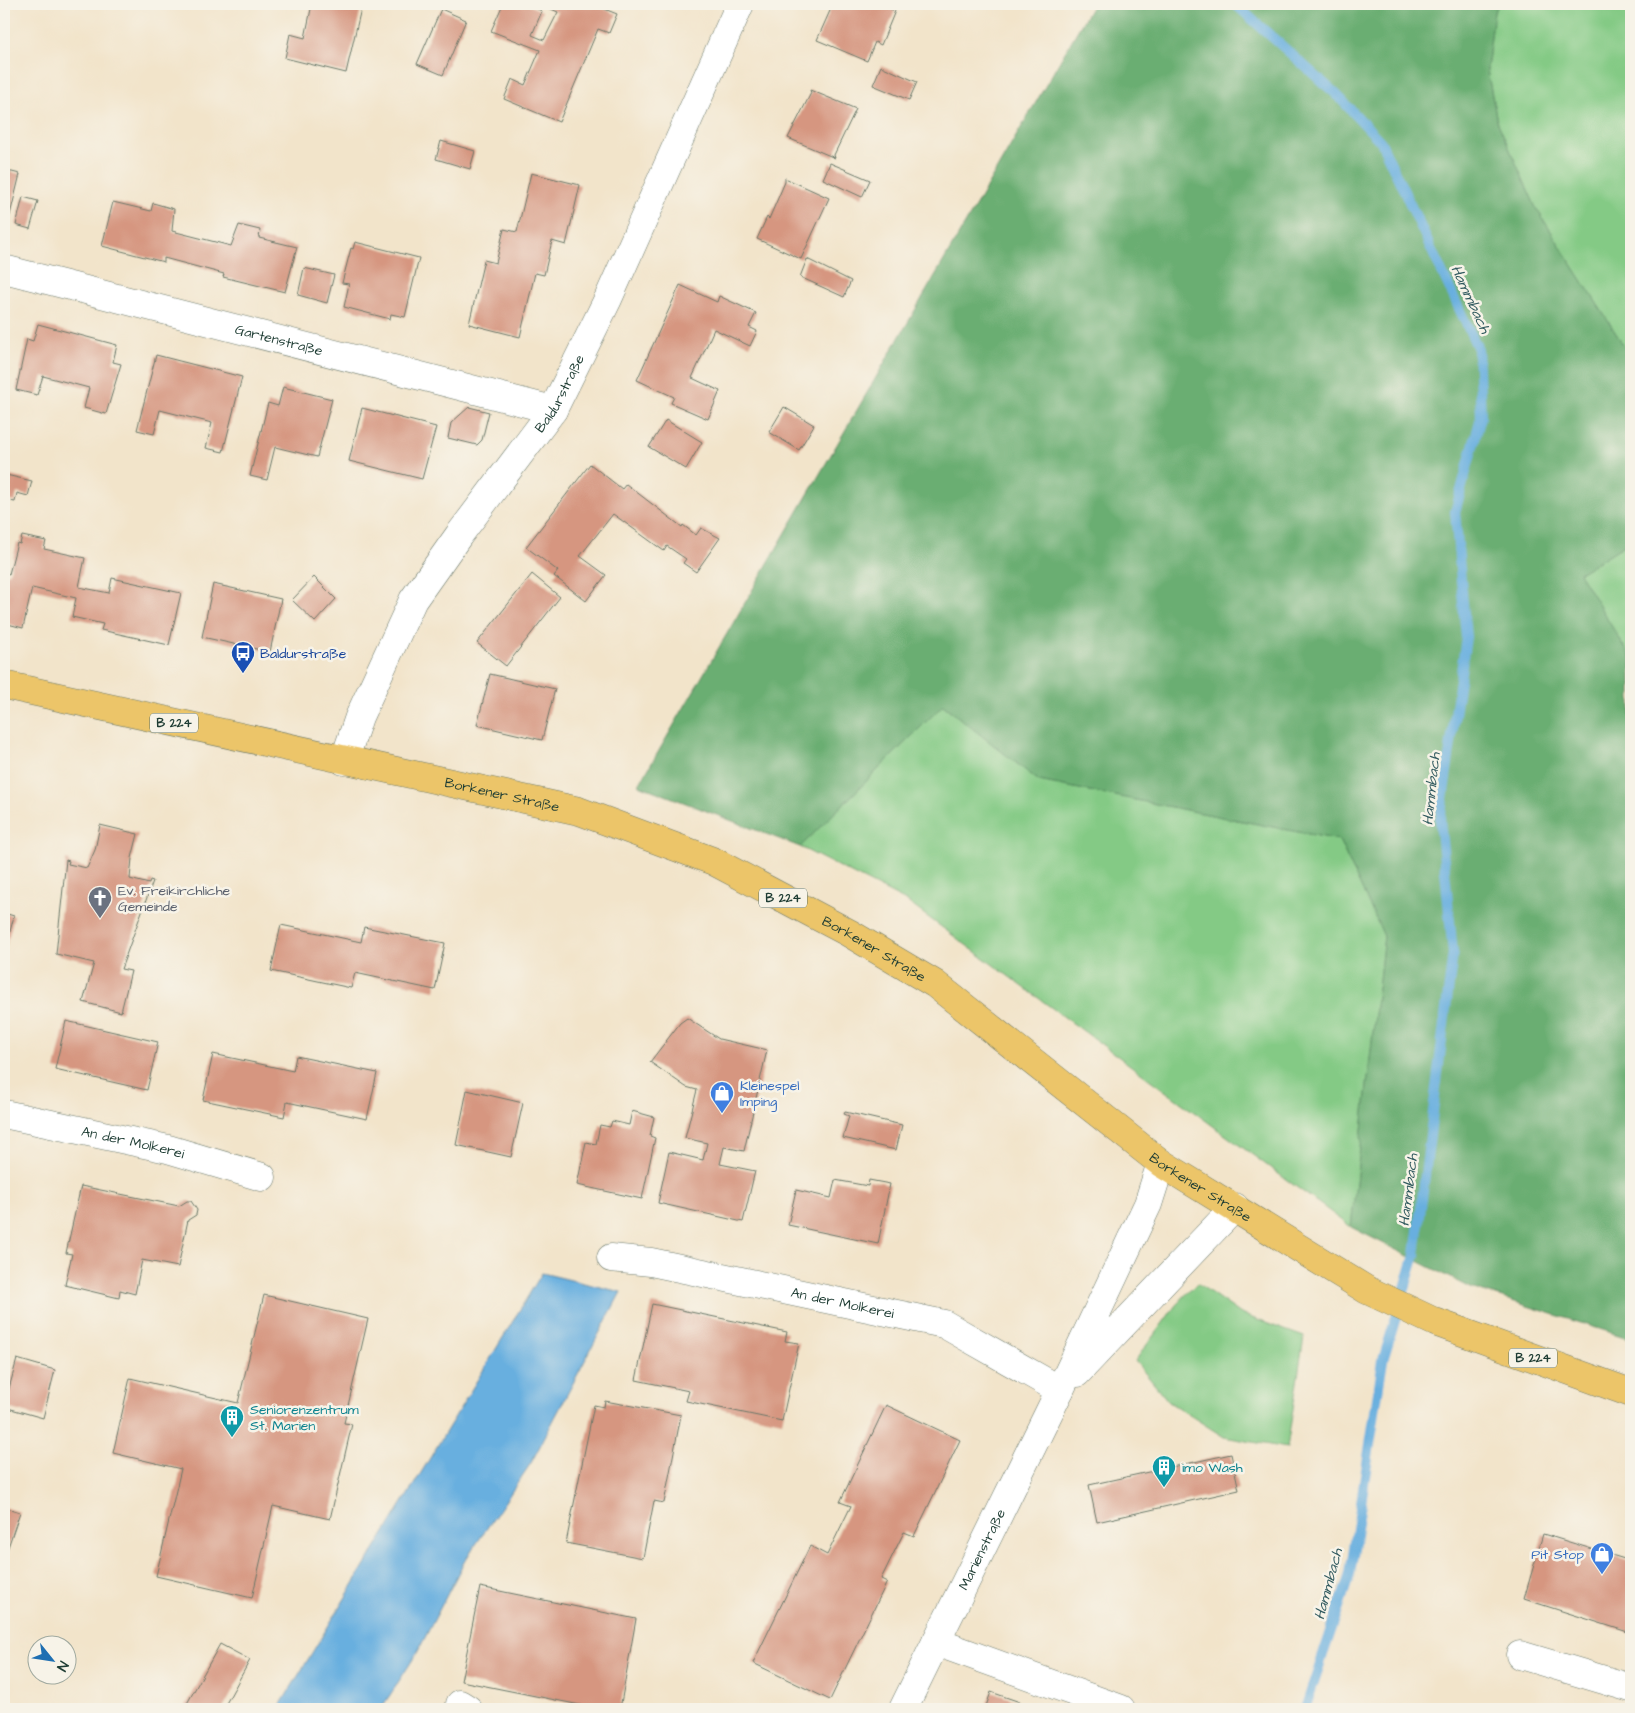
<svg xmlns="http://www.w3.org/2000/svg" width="1635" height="1713" font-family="'Architects Daughter',sans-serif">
	<rect width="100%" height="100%" fill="#f7f3e8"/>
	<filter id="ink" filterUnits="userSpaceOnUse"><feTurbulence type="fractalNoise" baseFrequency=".02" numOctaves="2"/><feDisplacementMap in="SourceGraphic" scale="10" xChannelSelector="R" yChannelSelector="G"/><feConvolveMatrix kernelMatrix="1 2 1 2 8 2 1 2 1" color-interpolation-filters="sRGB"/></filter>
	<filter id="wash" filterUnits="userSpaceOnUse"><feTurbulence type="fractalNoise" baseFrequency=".0096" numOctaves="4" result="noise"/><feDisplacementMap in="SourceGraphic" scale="20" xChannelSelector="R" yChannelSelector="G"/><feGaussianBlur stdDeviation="1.12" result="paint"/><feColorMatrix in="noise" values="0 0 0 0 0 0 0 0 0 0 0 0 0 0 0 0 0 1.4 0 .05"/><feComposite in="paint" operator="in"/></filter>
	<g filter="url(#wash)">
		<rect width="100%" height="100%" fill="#f2e4ca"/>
		<!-- green -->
		<path fill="#84ca85" stroke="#52845c" d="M1499,4H1631V357L1536,208L1497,121L1487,70L1494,12Z
			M1631,541V658L1579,573Z
			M943,705L1039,781L1339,840L1384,936L1351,1227L906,901L800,847Z
			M1197,1283L1241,1314L1304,1337L1287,1448L1224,1437L1169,1402L1135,1361L1176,1305Z"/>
		<!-- forest -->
		<path fill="#6bae72" stroke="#457653" d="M1093,4H1499L1494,12L1487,70L1497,121L1536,208L1631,357V541L1579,573L1631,658V1339L1471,1288L1351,1227L1384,936L1339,840L1039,781L943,705L800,847L639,785Z"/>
		<!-- water -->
		<path fill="#68afdf" stroke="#44768a" d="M542,1273L621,1292L531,1463L464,1562L417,1653L381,1709H278Z"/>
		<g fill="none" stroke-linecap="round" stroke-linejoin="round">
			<!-- stream -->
			<path stroke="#68afdf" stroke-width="10" d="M1235,4L1336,94L1381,142L1478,349L1481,417L1455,512L1466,637L1440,820L1453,953L1415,1255L1383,1360L1350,1574L1305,1709"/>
		</g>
		<g id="blocks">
			<!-- building -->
			<path fill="#d69680" d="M312,4H362L346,73L285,58L290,34L305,38Z
				M503,4H526L542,11L532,35L544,40L558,12L544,6L545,4H592L617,14L609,33L598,29L559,122L504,99L512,79L525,85L540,50L491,31Z
				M833,4H879L895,11L881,45L875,42L867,61L817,40Z
				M441,9L466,20L443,75L417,64Z
				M881,66L917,82L909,100L873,85Z
				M810,90L856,109L834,155L835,158L788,138L811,93Z
				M441,141L475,151L470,169L436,159Z
				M830,163L870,180L862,197L823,179Z
				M4,170L20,174L8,223L4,222Z
				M531,173L580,185L566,245L552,241L544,275L535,273L520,337L469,324L484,260L496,263L504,229L517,232Z
				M785,178L829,198L801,259L757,239L767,217L769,219L785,182Z
				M23,197L38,201L30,229L16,225Z
				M113,202L151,211L153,203L174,209L172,231L231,246L239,225L260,230L259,238L297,247L285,292L223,277L224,274L164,258V262L102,246Z
				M355,242L419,258L405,317L391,314L390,319L344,307L349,284L342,283L351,248L353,249Z
				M807,259L851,281L844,297L800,277Z
				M304,268L334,275L327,303L298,295Z
				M680,285L717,302L719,296L756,313L749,327L757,331L750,346L714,329L703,354L692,378L720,391L708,419L671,403L674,397L637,380Z
				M38,324L117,345L113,362L121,364L106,414L84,408L89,388L43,376L37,395L16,390L27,339L33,341Z
				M156,355L242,377L223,452L206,448L212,423L160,410L154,434L137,430Z
				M283,387L332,399L317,457L275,447L267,480L250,476L268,403L278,406Z
				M469,407L489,412L482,440L477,445L448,438L451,423Z
				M784,407L814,425L799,450L769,432Z
				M362,408L436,427L422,479L349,461Z
				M666,420L702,442L686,469L649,447Z
				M590,464L622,489L626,484L682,527L683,525L696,535L701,528L720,538L696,572L683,563L686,559L667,546L664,551L613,514L580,556L606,575L586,601L554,576L558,571L526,547Z
				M6,475L32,481L28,496L17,493L15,502L4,500Z
				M22,536L46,541L44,549L85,558L79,587L109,593L112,578L181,593L169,645L101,630L103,624L72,617L76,598L32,588L23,628L4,623V572L9,574L17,543L20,544Z
				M532,574L560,597L506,666L477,643Z
				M314,577L336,599L315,622L292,600Z
				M213,584L281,599L270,652L202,637Z
				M490,674L555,689L542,740L477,725Z
				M100,825L138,834L132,858L130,879L149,884L150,880L153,881L121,969L131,971L121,1012L83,1002L94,963L56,954L66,860L69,861L68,864L87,868L95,850Z
				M4,913L14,916L4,955Z
				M281,925L361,942L364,927L445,943L435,990L355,973L351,988L271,971Z
				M687,1018L719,1039L767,1050L744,1151L724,1147L720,1164L755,1171L743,1222L658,1203L669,1152L703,1160L707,1143L685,1138L697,1090L686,1087L650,1062L680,1023Z
				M66,1021L158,1042L147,1090L55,1069Z
				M213,1054L293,1071L296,1056L377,1073L367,1119L287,1102L284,1117L203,1100Z
				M467,1090L523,1103L511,1157L456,1145Z
				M632,1111L654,1117L650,1136L655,1138L642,1199L577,1185L586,1142L596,1144L600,1125L610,1127L612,1121L629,1125Z
				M845,1112L902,1125L896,1150L843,1138L849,1116L844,1114Z
				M835,1180L868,1186L869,1180L890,1184L878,1244L788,1225L796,1190L831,1198Z
				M81,1186L179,1206L187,1201H191L197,1210L196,1215L188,1220L178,1267L142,1260L135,1294L120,1290L119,1298L65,1285L72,1254L66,1253Z
				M264,1295L368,1319L344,1423L352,1424L330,1519L273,1506L252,1598L156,1576L181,1469L113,1453L130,1378L238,1403Z
				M652,1304L787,1332L785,1341L799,1343L782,1421L686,1401L689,1391L636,1380Z
				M17,1359L55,1370L43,1418L4,1407Z
				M605,1401L681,1415L664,1503L654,1501L643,1558L566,1543L594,1405L604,1407Z
				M886,1405L960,1440L914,1536L904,1532L881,1579L887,1582L830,1700L753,1663L810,1546L827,1555L851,1506L840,1502Z
				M1231,1454L1239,1490L1097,1522L1089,1485Z
				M4,1507L20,1512L4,1559Z
				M1543,1534L1631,1561V1633L1524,1599Z
				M480,1587L636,1619L620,1709H600L461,1681Z
				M220,1644L250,1660L223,1709H184Z
				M991,1692L1040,1709H985Z"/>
		</g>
	</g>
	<g filter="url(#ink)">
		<use href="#blocks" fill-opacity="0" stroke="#697768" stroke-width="1"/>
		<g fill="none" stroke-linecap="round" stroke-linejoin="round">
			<!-- minor casing -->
			<g stroke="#697768" stroke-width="29">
				<g id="minor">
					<path id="s1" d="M4,269L553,410"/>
					<path id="s2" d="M344,761L359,717L413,600L459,535L553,410L608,299L740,4"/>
					<path id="s3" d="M4,1114L168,1149L262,1177"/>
					<path id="s4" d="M611,1258L651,1262L944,1324L1060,1390"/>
					<path d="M1077,1373L1235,1207"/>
					<path d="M936,1642L1121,1709"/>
					<path d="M1520,1655L1631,1688"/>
					<path d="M460,1704L468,1709"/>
					<path id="s5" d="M903,1709L1060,1390L1148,1204L1161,1163"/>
				</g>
			</g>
			<!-- major casing -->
			<g stroke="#697768" stroke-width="29">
				<g id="major">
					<path id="s6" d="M4,685L579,811L713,861L849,933L935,984L1161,1163L1367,1290L1435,1322L1631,1393"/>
				</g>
			</g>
			<!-- minor -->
			<use href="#minor" stroke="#fff" stroke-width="28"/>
			<!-- major -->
			<use href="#major" stroke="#ecc569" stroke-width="28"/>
		</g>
	</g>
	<!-- icons -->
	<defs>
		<g id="bus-pin" transform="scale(1.25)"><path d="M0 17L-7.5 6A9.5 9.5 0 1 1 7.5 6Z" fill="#1a4fb4" stroke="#f7f3e8"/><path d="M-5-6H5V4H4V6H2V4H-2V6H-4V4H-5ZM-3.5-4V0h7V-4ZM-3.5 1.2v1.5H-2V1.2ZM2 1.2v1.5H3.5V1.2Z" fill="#fff"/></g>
		<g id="church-pin" transform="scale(1.25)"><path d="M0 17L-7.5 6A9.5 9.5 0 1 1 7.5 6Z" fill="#6b7280" stroke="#f7f3e8"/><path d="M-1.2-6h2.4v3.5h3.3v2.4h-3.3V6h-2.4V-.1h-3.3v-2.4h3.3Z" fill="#fff"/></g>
		<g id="shop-pin" transform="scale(1.25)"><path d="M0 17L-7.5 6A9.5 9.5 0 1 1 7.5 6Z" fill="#3f7fe0" stroke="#f7f3e8"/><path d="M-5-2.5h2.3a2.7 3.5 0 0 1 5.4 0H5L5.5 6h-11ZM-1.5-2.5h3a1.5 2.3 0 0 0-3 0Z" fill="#fff"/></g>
		<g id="building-pin" transform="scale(1.25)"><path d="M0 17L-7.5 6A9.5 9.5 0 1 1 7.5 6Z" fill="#0f9aa8" stroke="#f7f3e8"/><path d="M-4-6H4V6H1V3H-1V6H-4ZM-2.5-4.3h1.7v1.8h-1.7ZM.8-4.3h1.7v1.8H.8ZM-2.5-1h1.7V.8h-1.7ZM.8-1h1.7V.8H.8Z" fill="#fff"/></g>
	</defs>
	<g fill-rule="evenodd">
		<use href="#bus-pin" x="243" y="653"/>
		<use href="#church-pin" x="100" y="898"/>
		<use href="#shop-pin" x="722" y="1093"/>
		<use href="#building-pin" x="232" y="1417"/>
		<use href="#building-pin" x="1164" y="1467"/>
		<use href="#shop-pin" x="1602" y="1554"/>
	</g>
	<g text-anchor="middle" stroke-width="5" stroke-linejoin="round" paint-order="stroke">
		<!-- shield labels -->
		<g fill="#f7f3e8" stroke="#60746a" stroke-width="1">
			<rect x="150" y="713.5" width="48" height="19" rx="4"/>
			<rect x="759" y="888.5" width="48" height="19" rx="4"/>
			<rect x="1509" y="1348.5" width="48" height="19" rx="4"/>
		</g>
		<g font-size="12" font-weight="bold" fill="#1f3d34">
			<text x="174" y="727">B 224</text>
			<text x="783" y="902">B 224</text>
			<text x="1533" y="1362">B 224</text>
		</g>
		<!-- street labels -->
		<g font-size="14" fill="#1f3d34" stroke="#f7f3e8">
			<text dy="5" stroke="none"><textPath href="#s1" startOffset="284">Gartenstraße</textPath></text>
			<text dy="5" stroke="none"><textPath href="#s2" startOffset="429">Baldurstraße</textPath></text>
			<text dy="5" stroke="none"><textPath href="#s6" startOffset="510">Borkener Straße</textPath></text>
			<text dy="5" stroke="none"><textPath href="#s6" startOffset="915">Borkener Straße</textPath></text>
			<text dy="5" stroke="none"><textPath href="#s3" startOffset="132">An der Molkerei</textPath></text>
			<text dy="5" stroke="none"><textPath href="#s6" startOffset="1320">Borkener Straße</textPath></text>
			<text dy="5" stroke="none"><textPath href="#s4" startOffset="236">An der Molkerei</textPath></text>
			<text dy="5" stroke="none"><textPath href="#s5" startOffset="178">Marienstraße</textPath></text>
		</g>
		<!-- transit labels -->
		<g font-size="14" fill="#164399" stroke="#f7f3e8" text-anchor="start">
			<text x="260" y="658">Baldurstraße</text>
		</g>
		<!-- worship labels -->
		<g font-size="14" fill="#5b616d" stroke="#f7f3e8" text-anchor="start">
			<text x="118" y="895">Ev. Freikirchliche<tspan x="118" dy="16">Gemeinde</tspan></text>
		</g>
		<!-- shop labels -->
		<g font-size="14" fill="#366cbe" stroke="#f7f3e8" text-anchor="start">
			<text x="740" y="1090">Kleinespel<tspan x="740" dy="16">Imping</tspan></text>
			<text x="1584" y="1559" text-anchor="end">Pit Stop</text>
		</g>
		<!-- culture labels -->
		<g font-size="14" fill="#0d838f" stroke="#f7f3e8" text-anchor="start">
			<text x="250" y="1414">Seniorenzentrum<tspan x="250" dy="16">St. Marien</tspan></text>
			<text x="1182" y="1472">imo Wash</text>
		</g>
		<!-- water labels -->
		<g font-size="15" font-style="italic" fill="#315a5f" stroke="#f7f3e8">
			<text transform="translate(1471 299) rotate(65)" y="5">Hammbach</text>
			<text transform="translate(1431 789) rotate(-84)" y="5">Hammbach</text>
			<text transform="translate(1408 1190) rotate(-83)" y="5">Hammbach</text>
			<text transform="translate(1328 1584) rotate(-75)" y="5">Hammbach</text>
		</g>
	</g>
	<!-- margin -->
	<rect width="1635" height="1713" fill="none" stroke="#f7f3e8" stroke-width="20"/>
	<!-- north arrow -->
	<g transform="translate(52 1660) rotate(120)"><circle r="24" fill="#f7f3e8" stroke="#a1aaa0"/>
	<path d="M0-4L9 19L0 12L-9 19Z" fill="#1f6fb2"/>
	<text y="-8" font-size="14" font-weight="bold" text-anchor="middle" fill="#1f3d34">N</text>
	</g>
</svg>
